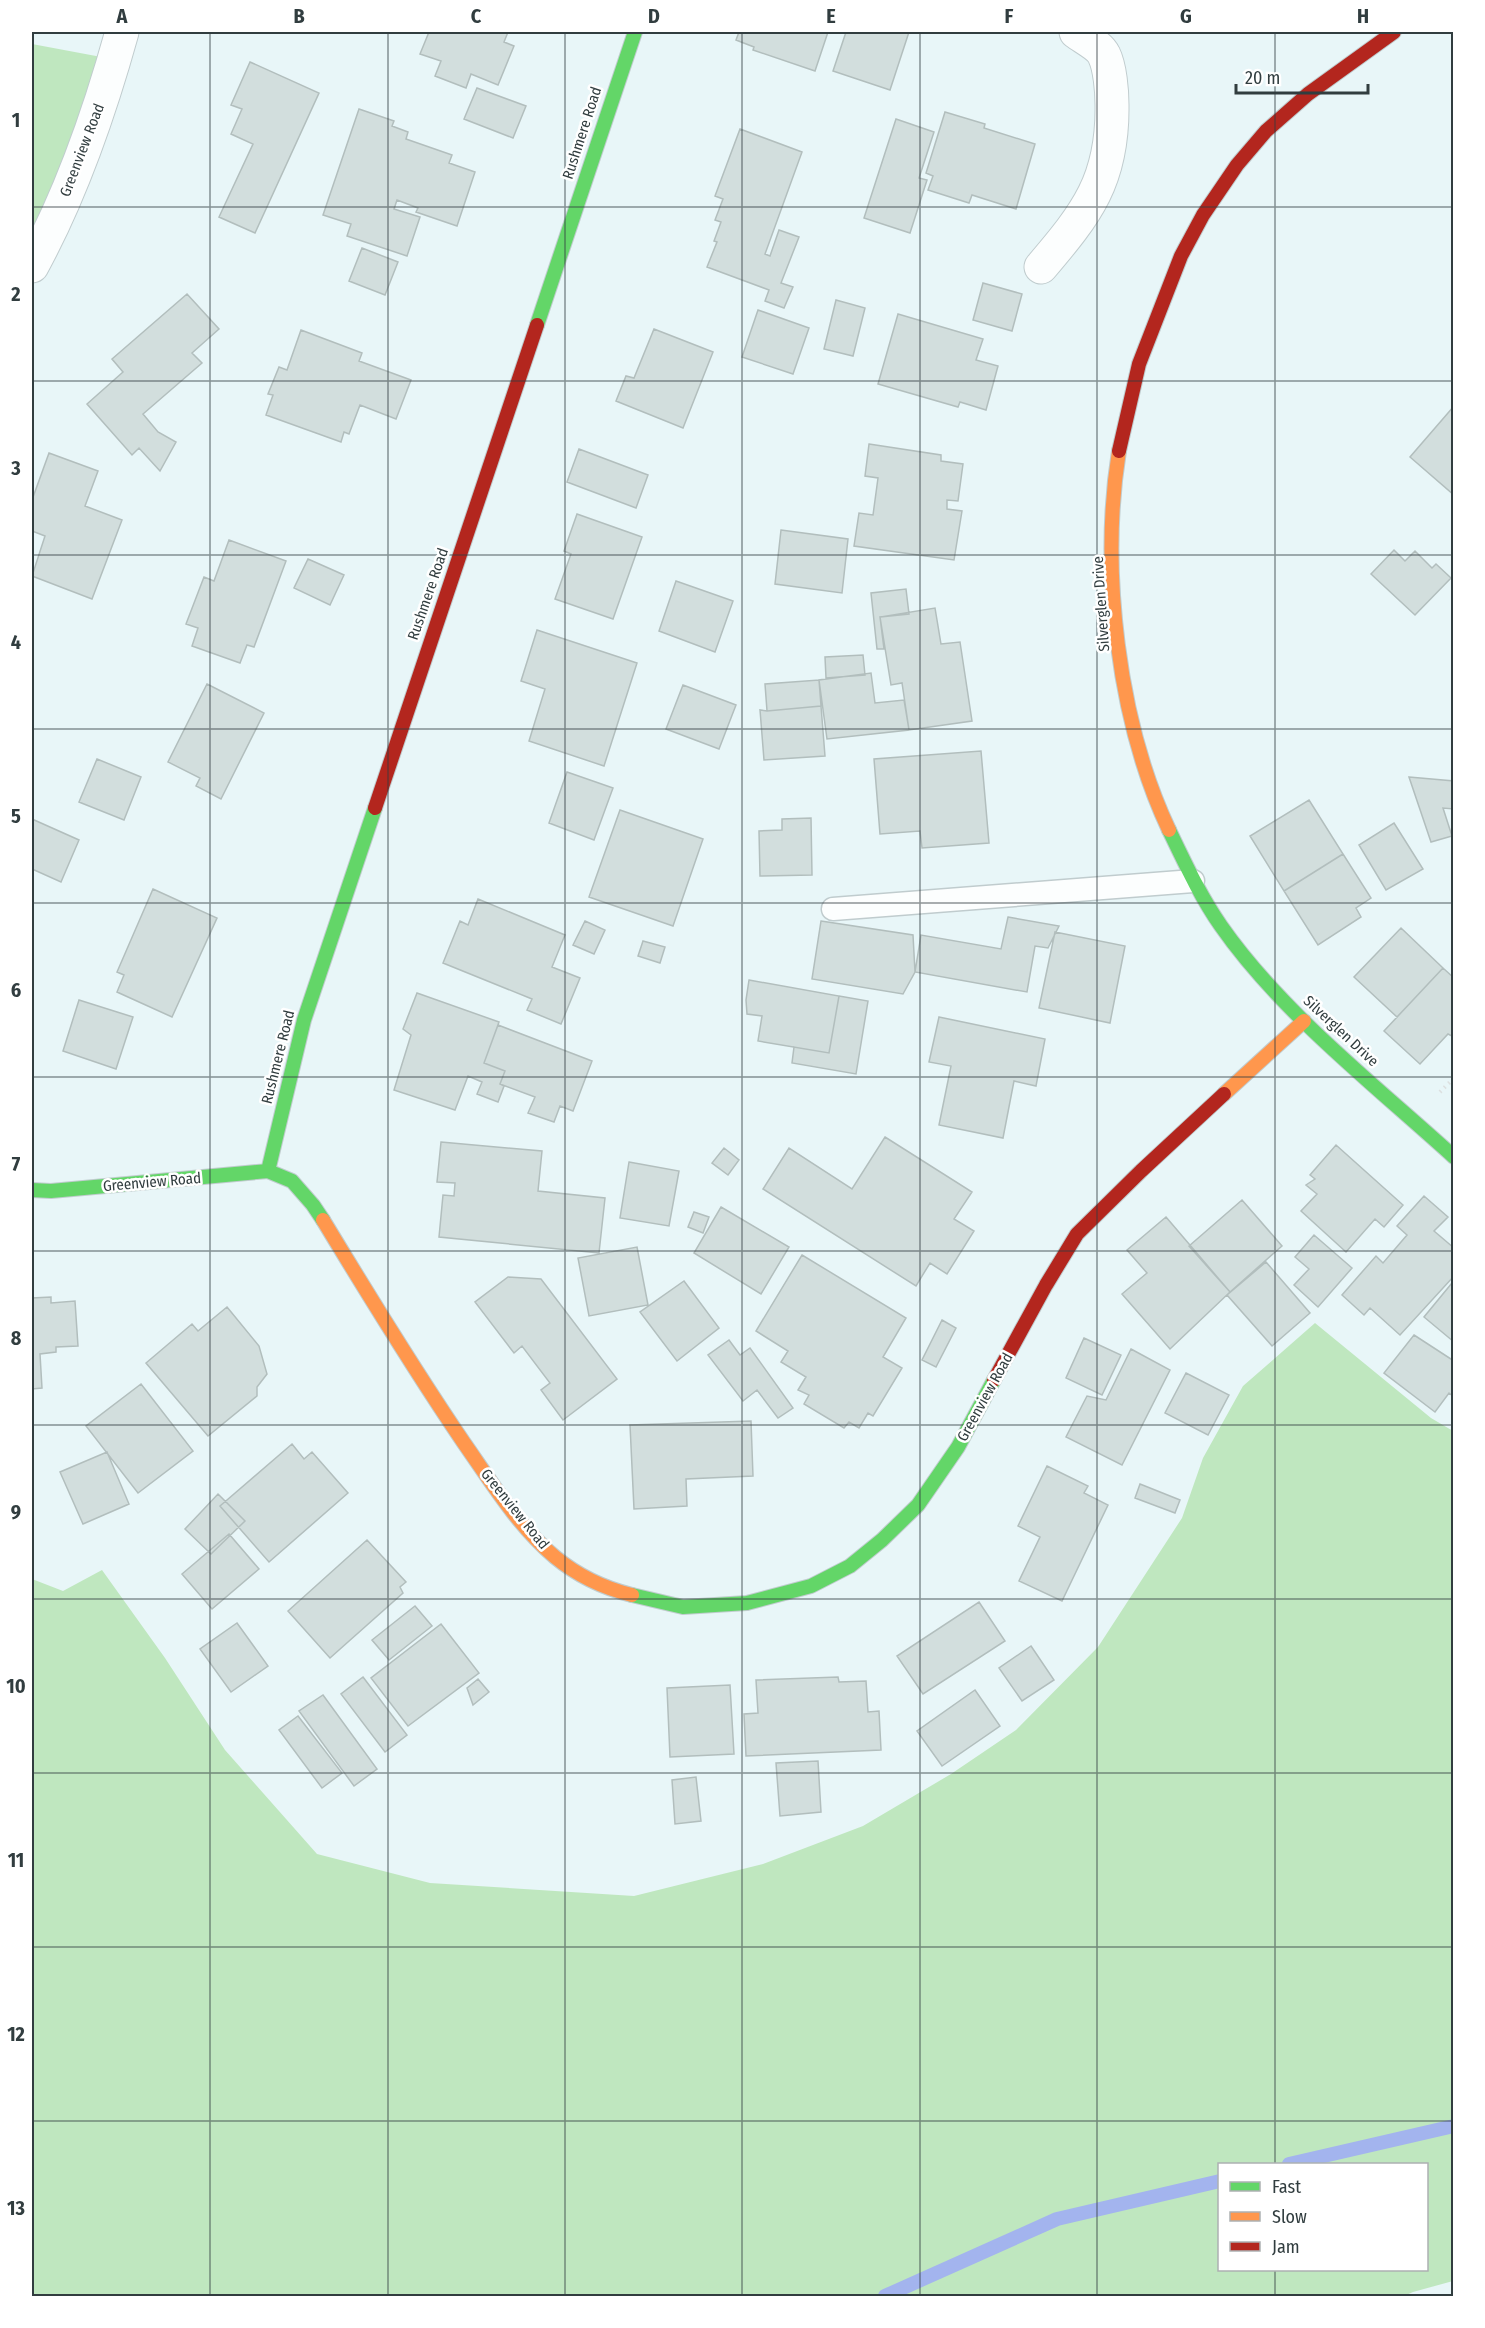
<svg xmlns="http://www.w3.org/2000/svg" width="1485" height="2328" font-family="'Fira Sans Condensed',sans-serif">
	<rect width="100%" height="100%" fill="#e8f6f8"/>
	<!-- green -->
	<path fill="#bfe7bf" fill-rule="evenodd" d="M32,44L112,59L32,257Z
		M1315,1323L1431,1418L1453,1431V2281L1413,2292L1404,2296H32V1579L63,1591L102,1570L165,1658L225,1750L317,1854L430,1883L634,1896L763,1864L863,1826L951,1774L1016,1730L1098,1647L1182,1518L1203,1458L1243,1386ZM1220,2164H1426V2270H1220Z"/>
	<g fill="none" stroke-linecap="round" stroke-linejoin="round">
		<!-- stream -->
		<path stroke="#a3b4ee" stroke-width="14" d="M1289,2164L1454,2126
			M885,2296L1057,2219L1220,2181"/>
	</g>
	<!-- building -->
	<path fill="#d2dedd" stroke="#b2bebd" stroke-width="1.5" d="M429,32H508L504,42L514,46L498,85L471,74L466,88L435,76L441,61L420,54Z
		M739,32H828L815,71L753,50L754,47L736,40Z
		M846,32H909L890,90L833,71Z
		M250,62L319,93L255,233L219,217L253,144L231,134L242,109L231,105Z
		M477,88L526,106L513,138L464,119Z
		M359,109L394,121L392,126L408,132L406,139L452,155L449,163L475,172L457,226L416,212L418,208L397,200L394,209L420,217L407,256L347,236L351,224L323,215Z
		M945,112L985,124L984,128L1035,144L1016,209L972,195L969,203L928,190L933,176L926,173Z
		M896,119L934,132L919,178L927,180L910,233L864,218Z
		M740,129L802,152L765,254L770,256L779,230L799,237L781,283L793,287L784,308L765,301L769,290L707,267L717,242L714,241L721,222L715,220L723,199L715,196Z
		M362,248L398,262L385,295L349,281Z
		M983,283L1022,294L1012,331L973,320Z
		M187,294L219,329L192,353L202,363L143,414L158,432L176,442L160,471L139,448L132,455L87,404L123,372L112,359Z
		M836,300L865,308L853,356L824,349Z
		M758,310L809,328L793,374L742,357Z
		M898,314L983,339L976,360L998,366L986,410L960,402L958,407L878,384Z
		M654,329L713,352L683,428L616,401L626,376L634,378Z
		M301,330L362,353L359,361L411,380L396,419L360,405L349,434L344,432L341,442L266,415L273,395L268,394L279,367L287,370Z
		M1454,406V495L1410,457Z
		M869,444L941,455V461L963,464L958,501L947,500V509L962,511L954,560L854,546L859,513L873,515L878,478L865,476Z
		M579,449L648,475L636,508L567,482Z
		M49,453L98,471L85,506L122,520L92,599L32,576L45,536L32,531V500Z
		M577,514L642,537L613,619L555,599L571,554L564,551Z
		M781,530L848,539L842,593L775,584Z
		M229,540L286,561L254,647L247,645L240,663L192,646L198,628L186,624L204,577L214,581Z
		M1394,550L1405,561L1415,551L1432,568L1436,564L1451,578L1415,615L1371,574Z
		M308,559L344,575L330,605L294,588Z
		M676,581L733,601L715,652L659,631Z
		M906,589L909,614L880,617L884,649H877L871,593Z
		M935,608L941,644L960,642L972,721L909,730L902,683L891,685L880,617Z
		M537,630L637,663L604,766L529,741L545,689L521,681Z
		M863,655L865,675L826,678L825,657Z
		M871,673L875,703L904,700L909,730L827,739L819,680Z
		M819,680L821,706L767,711L765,684Z
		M207,684L264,713L221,799L196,786L200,778L168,762Z
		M683,685L736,705L719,749L666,729Z
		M821,706L825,756L764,760L760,710L767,711Z
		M981,751L989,843L922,848L920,831L880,834L874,759Z
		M97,759L141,777L124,820L79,802Z
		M567,772L613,788L594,840L549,823Z
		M1409,777L1454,781V809L1443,808L1452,836L1431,842Z
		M1309,800L1343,854L1284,891L1250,836Z
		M620,810L703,839L673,926L589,897Z
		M811,818L812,875L760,876L759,831L782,830V819Z
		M32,819L79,840L61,882L32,869Z
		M1394,823L1423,869L1386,890L1359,845Z
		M1343,854L1371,898L1356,908L1361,917L1318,945L1284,891Z
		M153,889L217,918L172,1017L117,992L124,975L117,972Z
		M478,899L565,935L552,967L580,978L561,1024L527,1010L532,999L443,963L460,921L468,925Z
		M1008,917L1059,926L1048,948L1035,946L1027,992L915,972L921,935L1001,949Z
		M585,921L605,930L594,954L573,945Z
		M821,921L913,935L915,972L903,994L812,979Z
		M1401,928L1443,968L1397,1017L1354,977Z
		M1055,932L1125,946L1110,1023L1039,1008Z
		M643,941L665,947L660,963L638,956Z
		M1443,968L1454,978V1037L1448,1034L1420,1064L1384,1031Z
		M749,980L839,996L829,1053L758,1041L762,1016L747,1014L746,1000Z
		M417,993L499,1022L484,1063L505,1071L500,1084L504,1086L498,1102L477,1094L482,1082L468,1076L455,1110L394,1090L411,1035L403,1029Z
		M839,996L868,1001L856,1074L792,1063L794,1047L829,1053Z
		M79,1000L133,1017L116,1069L63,1051Z
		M939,1017L1045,1039L1036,1086L1014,1081L1003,1138L939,1125L951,1066L929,1062Z
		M498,1025L592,1061L573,1111L560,1106L554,1122L528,1113L535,1097L500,1084L505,1071L484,1063Z
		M885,1137L972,1192L954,1219L974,1231L947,1274L930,1263L916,1286L763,1189L789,1148L852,1189Z
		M441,1142L542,1151L538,1191L605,1198L599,1253L439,1237L443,1195L454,1196L455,1183L437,1182Z
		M1336,1145L1403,1205L1384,1227L1375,1219L1346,1252L1301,1211L1317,1194L1306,1185L1315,1179L1310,1175Z
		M724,1148L739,1160L728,1175L712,1163Z
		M629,1162L679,1171L669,1226L620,1218Z
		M1424,1196L1448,1217L1434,1231L1454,1248V1276L1400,1335L1370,1308L1364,1315L1342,1295L1376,1256L1383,1263L1407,1235L1397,1226Z
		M1242,1200L1282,1246L1230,1292L1189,1246Z
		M721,1207L789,1247L761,1294L694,1253Z
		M694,1212L709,1217L703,1233L688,1227Z
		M1166,1217L1230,1292L1170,1349L1122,1294L1147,1273L1127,1250Z
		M1314,1235L1352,1268L1318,1307L1294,1285L1309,1269L1295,1257Z
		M637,1247L648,1305L589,1316L578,1258Z
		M802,1255L906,1318L883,1357L902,1368L873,1416L868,1413L859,1428L849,1422L844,1428L804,1404L809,1395L798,1390L806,1377L781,1362L788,1351L756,1331Z
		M1266,1262L1310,1313L1272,1346L1227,1295Z
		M508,1277L541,1279L617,1379L563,1420L541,1390L550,1383L522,1346L514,1353L475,1302Z
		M684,1281L719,1328L677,1361L640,1312Z
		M1452,1283L1454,1284V1342L1424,1317Z
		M51,1297V1303L75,1301L78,1346L56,1347V1352L40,1354L42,1388L32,1389V1298Z
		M227,1307L259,1346L267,1374L257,1387V1396L208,1436L146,1363L192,1324L198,1331Z
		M942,1320L956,1328L936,1367L922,1360Z
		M1414,1335L1454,1361V1397L1449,1393L1435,1412L1384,1373Z
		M1084,1338L1121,1355L1102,1395L1066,1378Z
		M729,1340L740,1355L750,1348L793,1408L778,1418L757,1390L743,1401L708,1355Z
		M1131,1349L1170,1370L1122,1465L1066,1437L1087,1396L1106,1400Z
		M1186,1373L1229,1395L1208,1435L1165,1413Z
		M141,1384L193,1451L138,1493L86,1426Z
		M751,1421L753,1476L686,1479L687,1506L634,1509L630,1425Z
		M292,1444L304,1459L312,1452L348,1493L269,1562L220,1506Z
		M107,1452L129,1504L83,1524L60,1472Z
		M1047,1466L1088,1486L1084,1493L1108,1505L1062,1601L1019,1581L1040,1537L1018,1526Z
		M1140,1484L1180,1500L1175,1513L1135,1498Z
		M218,1494L245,1521L211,1554L185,1529Z
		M229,1534L259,1569L212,1609L182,1574Z
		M367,1540L406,1582L400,1587L403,1593L330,1658L288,1611Z
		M979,1602L1005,1641L923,1694L897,1656Z
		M415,1606L432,1626L389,1660L372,1640Z
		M237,1623L268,1666L231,1692L200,1649Z
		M441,1624L479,1673L408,1726L371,1678Z
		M1031,1646L1054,1680L1022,1701L999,1668Z
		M363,1677L407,1735L385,1752L341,1694Z
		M838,1677L839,1682L866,1681L868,1712L879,1711L881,1750L746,1756L744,1714L758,1713L756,1680Z
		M478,1679L489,1692L473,1705L467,1688Z
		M730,1685L734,1754L670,1757L667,1688Z
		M975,1690L1000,1726L942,1766L917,1731Z
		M323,1695L377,1769L354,1786L299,1711Z
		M298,1716L342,1773L322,1788L279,1730Z
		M818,1761L821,1812L780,1816L776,1763Z
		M696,1777L701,1821L675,1824L672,1780Z"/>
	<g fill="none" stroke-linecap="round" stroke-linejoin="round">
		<!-- lane casing -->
		<g stroke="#c0ccce" stroke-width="25">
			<path id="lane" d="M833,909L1193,881"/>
		</g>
		<!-- street casing -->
		<g stroke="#c0ccce" stroke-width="35">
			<path id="street" d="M32,266C72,193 100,111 122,32
				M1041,267C1087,213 1113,180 1112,105C1112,91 1110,67 1104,55C1100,46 1084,38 1076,32"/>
		</g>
		<!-- fast casing -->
		<g stroke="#c0ccce" stroke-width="16">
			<path id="fast" d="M537,325L635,32
				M1169,830C1185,863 1200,896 1221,926C1281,1012 1376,1086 1454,1157
				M268,1171L304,1020L375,808
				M32,1190L51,1191L268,1171L292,1181L313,1205L323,1220
				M632,1595L683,1607L747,1603L811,1586L850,1566L882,1540L918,1505L958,1447L994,1380"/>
		</g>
		<!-- slow casing -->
		<g stroke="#c0ccce" stroke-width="16">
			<path id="slow" d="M1119,451C1100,569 1118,722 1169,830
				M1224,1094L1304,1021
				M323,1220C369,1296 415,1371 464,1443C492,1483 518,1526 555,1557C578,1576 603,1588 632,1595"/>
		</g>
		<!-- jam casing -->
		<g stroke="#c0ccce" stroke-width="16">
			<path id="jam" d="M1119,451L1139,364L1181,256L1203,215L1237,165L1266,131L1308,94L1394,32
				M375,808L537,325
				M994,1380L1046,1285L1077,1234L1141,1171L1224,1094"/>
		</g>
		<!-- path -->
		<path stroke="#dce0e0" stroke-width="4" stroke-dasharray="1.5 4.5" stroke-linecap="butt" d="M1440,1092L1454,1078"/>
		<!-- lane -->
		<use href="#lane" stroke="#fcfefe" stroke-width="22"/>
		<!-- street -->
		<use href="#street" stroke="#fcfefe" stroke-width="33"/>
		<!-- fast -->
		<use href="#fast" stroke="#63d668" stroke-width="14"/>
		<!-- slow -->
		<use href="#slow" stroke="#ff974d" stroke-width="14"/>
		<!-- jam -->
		<use href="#jam" stroke="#b3261e" stroke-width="14"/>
	</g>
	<!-- grid -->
	<path fill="none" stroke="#313d3f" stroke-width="1.5" stroke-opacity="0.55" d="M210,32V2296M388,32V2296M565,32V2296M742,32V2296M920,32V2296M1097,32V2296M1275,32V2164M32,207H1454M32,381H1454M32,555H1454M32,729H1454M32,903H1454M32,1077H1454M32,1251H1454M32,1425H1454M32,1599H1454M32,1773H1454M32,1947H1454M32,2121H1454M1275,2270V2296"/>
	<g text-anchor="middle" stroke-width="5" stroke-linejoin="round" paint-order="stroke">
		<!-- street labels -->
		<g font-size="15" fill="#313d3f" stroke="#fff">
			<text transform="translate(582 133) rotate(-72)" y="5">Rushmere Road</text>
			<text transform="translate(82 150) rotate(-69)" y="5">Greenview Road</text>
			<text transform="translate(428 594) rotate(-71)" y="5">Rushmere Road</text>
			<text transform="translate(1101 604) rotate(-94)" y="5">Silverglen Drive</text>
			<text transform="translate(1341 1031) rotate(43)" y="5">Silverglen Drive</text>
			<text transform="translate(278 1057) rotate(-76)" y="5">Rushmere Road</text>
			<text transform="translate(152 1182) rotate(-5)" y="5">Greenview Road</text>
			<text transform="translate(985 1397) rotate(-61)" y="5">Greenview Road</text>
			<text transform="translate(515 1509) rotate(51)" y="5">Greenview Road</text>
		</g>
	</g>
	<!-- border -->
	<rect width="1485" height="2328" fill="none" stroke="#ffffff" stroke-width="66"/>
	<!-- legend -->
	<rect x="1218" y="2163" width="210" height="108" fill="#ffffff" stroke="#adb1b2" stroke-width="1.5"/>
	<rect x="1230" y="2182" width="30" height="9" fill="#63d668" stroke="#adb1b2" stroke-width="1.5"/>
	<text x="1272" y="2193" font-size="18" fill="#313d3f">Fast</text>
	<rect x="1230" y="2212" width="30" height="9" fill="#ff974d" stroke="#adb1b2" stroke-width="1.5"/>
	<text x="1272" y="2223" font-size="18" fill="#313d3f">Slow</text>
	<rect x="1230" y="2242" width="30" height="9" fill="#b3261e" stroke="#adb1b2" stroke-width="1.5"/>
	<text x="1272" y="2253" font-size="18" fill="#313d3f">Jam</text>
	<!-- scale -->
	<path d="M1236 84v9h132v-9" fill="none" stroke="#313d3f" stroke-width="3"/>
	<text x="1245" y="84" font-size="18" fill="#313d3f" stroke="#ffffff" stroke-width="4.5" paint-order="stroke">20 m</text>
	<rect x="33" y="33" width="1419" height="2262" fill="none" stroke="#313d3f" stroke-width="2"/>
	<g font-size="20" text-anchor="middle" font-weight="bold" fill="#313d3f">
		<text x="122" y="23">A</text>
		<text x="299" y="23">B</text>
		<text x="476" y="23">C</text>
		<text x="654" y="23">D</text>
		<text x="831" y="23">E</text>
		<text x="1009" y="23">F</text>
		<text x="1186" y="23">G</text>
		<text x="1363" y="23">H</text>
		<text x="16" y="127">1</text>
		<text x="16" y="301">2</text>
		<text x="16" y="475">3</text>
		<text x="16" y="649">4</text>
		<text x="16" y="823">5</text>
		<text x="16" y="997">6</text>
		<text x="16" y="1171">7</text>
		<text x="16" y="1345">8</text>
		<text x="16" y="1519">9</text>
		<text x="16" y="1693">10</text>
		<text x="16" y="1867">11</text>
		<text x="16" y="2041">12</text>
		<text x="16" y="2215">13</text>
	</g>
</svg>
